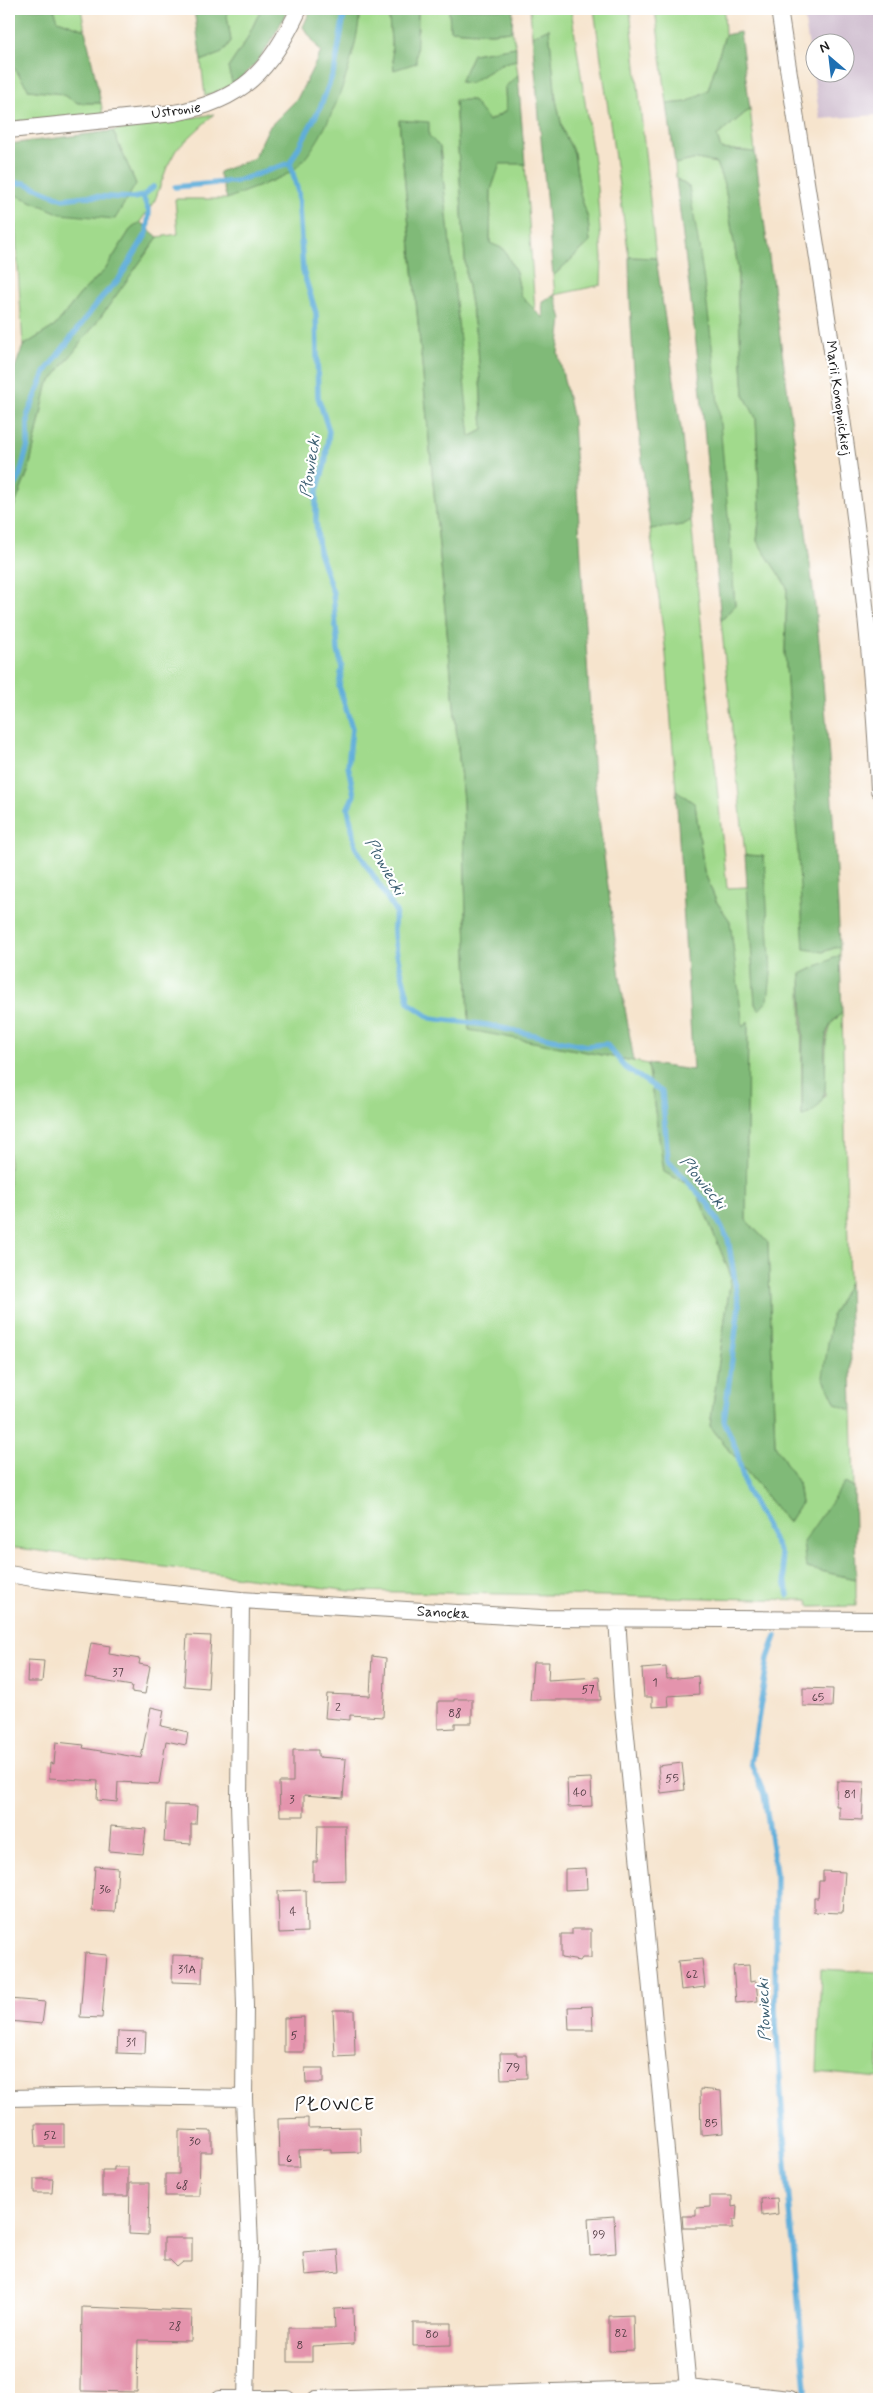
<svg xmlns="http://www.w3.org/2000/svg" width="888" height="2408" font-family="Mynerve,sans-serif">
	<rect width="100%" height="100%" fill="#fff"/>
	<filter id="ink" filterUnits="userSpaceOnUse"><feTurbulence type="fractalNoise" baseFrequency=".02" numOctaves="2"/><feDisplacementMap in="SourceGraphic" scale="10" xChannelSelector="R" yChannelSelector="G"/><feConvolveMatrix kernelMatrix="1 2 1 2 8 2 1 2 1" color-interpolation-filters="sRGB"/></filter>
	<filter id="wash" filterUnits="userSpaceOnUse"><feTurbulence type="fractalNoise" baseFrequency=".0096" numOctaves="4" result="noise"/><feDisplacementMap in="SourceGraphic" scale="20" xChannelSelector="R" yChannelSelector="G"/><feGaussianBlur stdDeviation="1.12" result="paint"/><feColorMatrix in="noise" values="0 0 0 0 0 0 0 0 0 0 0 0 0 0 0 0 0 1.4 0 .05"/><feComposite in="paint" operator="in"/></filter>
	<g filter="url(#wash)">
		<rect width="100%" height="100%" fill="#f6e4cd"/>
		<!-- industrial -->
		<path fill="#cfbdcf" fill-rule="evenodd" d="M803,9H879V115L820,119ZM816,42H846V72H816Z"/>
		<!-- green -->
		<path fill="#a1da8c" stroke="#5e7b54" d="M54,9H81L85,30L58,20Z
			M226,9H261L246,41L228,68L233,85L205,96L201,61L222,53L231,41Z
			M360,9H388L394,70L418,30V9H449L450,30L491,33L512,31L516,47L473,54L461,82L470,83L501,64L516,60L518,75L505,87L506,111L488,121L472,100L455,101L466,275L478,347L483,430L469,437L440,147L399,121L463,801L469,1029L648,1064L664,1172L695,1188L731,1276L710,1426L788,1523L801,1503L798,1483L775,1445L768,1243L746,1220L748,1022L742,1028L730,921L716,901L704,871L695,804L676,790L666,654L650,529L683,525L691,520L727,888L748,887L755,1004L759,1010L764,856L745,855L721,621L735,605L718,407L689,187L676,178L675,164L697,159L716,163L725,187L738,268V304L744,395L756,418L760,510L757,541L787,587L785,652L794,778L823,952L840,946V955L801,974L802,1116L825,1096L826,1043L831,1024L842,1013L849,1283L832,1315L836,1404L852,1410L854,1487L845,1482L806,1568L856,1579V1606L810,1607L808,1600L350,1591L9,1547V520L29,469L47,386L97,322L158,237L178,234L175,199H227L360,20Z
			M530,9H571L596,175L602,258L601,285L555,295L553,276L590,242L588,219L580,193L574,153L563,131L556,100L549,29L532,36Z
			M594,9H630L656,258L629,257Z
			M655,9H724L725,35L708,90L687,102L667,104Z
			M9,60L29,90L61,94L78,103H101L103,114L9,123Z
			M750,109L755,152L721,149L717,136Z
			M214,114L176,150L167,167L155,200L140,222L130,230L105,270L81,293L55,326L23,346L14,205L9,204V192L26,198L136,184L113,131Z
			M500,163L525,164L535,311L521,296L516,272L490,243L491,190Z
			M821,1969L879,1972V2078L817,2072Z"/>
		<!-- forest -->
		<path fill="#80ba78" stroke="#4e6b4a" d="M9,9H54L58,20L85,30L101,103H78L61,94L29,90L9,60Z
			M194,9H226L231,41L222,53L201,61Z
			M261,9H288C273,39 260,64 233,85L228,68L246,41Z
			M311,9H360C358,55 329,139 294,170C286,177 240,193 227,199L219,172L254,158L269,127L297,99L321,52L303,27Z
			M388,9H418L416,63L394,70Z
			M449,9H513L512,31L491,33L450,30Z
			M549,28L556,100L563,131L574,153L580,193L588,219L590,242L553,276L532,36Z
			M740,32L750,109L717,136L721,149L755,152C774,300 797,449 814,598C828,713 834,830 840,946L823,952L804,949L785,652L787,587L757,541L760,510L756,418L744,395L738,304V268L725,187L716,163L697,159L675,164L667,104L687,102L708,90L725,35Z
			M516,47V60L501,64L470,83L460,82L473,54Z
			M518,75L525,164H500L491,190L490,243L504,249L516,272L521,296L543,318L542,301L555,295L562,319L558,353L573,420L594,780L621,985L634,1061L469,1030L463,801L399,120L429,122V136L440,147L470,437L483,430L478,347L466,275L455,100H472L489,121L506,111L505,87Z
			M113,131L136,184L115,219L61,214L9,192V144Z
			M676,179L689,187C714,325 724,465 735,605L721,621L698,360Z
			M140,222L158,237L97,322L47,386L29,469L9,520V384L23,346L55,326L81,293L105,270L130,230Z
			M629,257L656,258L681,428L691,520L683,525L650,529C639,439 630,348 629,257Z
			M676,790L695,804L704,871L716,901L730,921L743,1027L748,1021L746,1220L768,1243L775,1445L798,1483L801,1503L788,1523L710,1426L731,1276L695,1188L664,1172L648,1064L693,1070Z
			M745,855L764,856L771,974L768,1000L759,1010L755,1004Z
			M840,955L842,1013C839,1016 833,1020 831,1024C813,1054 844,1102 802,1117L803,1017L801,974Z
			M849,1283L852,1410L836,1404L823,1377L832,1315Z
			M845,1482L854,1487L856,1579L806,1568L803,1542Z"/>
		<g fill="none" stroke-linecap="round" stroke-linejoin="round">
			<!-- stream -->
			<path stroke="#61aeda" stroke-width="5.5" d="M345,9L335,68L320,108L290,163L298,192L303,271L316,313L318,397L329,431L325,464L316,494V521L319,551L333,593L338,650L342,668L339,686L352,728L348,766L354,795L348,808L356,848L396,912C388,938 404,976 409,1003L431,1018L487,1025L586,1046L606,1044L626,1068L662,1092L668,1160L709,1205L728,1239L739,1306L724,1420L736,1449L746,1489L780,1552L788,1595
				M9,183H25L63,199L86,196L133,198L143,196
				M175,187L237,181L290,163
				M9,494L18,481L28,445V414L46,371L101,298L119,279L147,233L149,212L143,196L153,187
				M776,1636L768,1658L751,1763L764,1794L776,1873L775,2009L786,2165L806,2389"/>
		</g>
		<g id="blocks">
			<!-- building -->
			<path fill="#e494ad" d="M187,1635L211,1636L208,1688L184,1686Z
				M91,1643L110,1646L109,1654L140,1659L139,1664L150,1666L145,1694L131,1692L132,1686L85,1678Z
				M372,1656L386,1658L383,1717L350,1715V1720L325,1718L327,1694L370,1696Z
				M28,1660L44,1661L42,1682H27Z
				M533,1662H549L548,1680L599,1677L601,1700H530Z
				M666,1667L667,1679L698,1676L699,1694L668,1696L669,1706L652,1707V1697H644L642,1669Z
				M803,1688L833,1689L832,1707L803,1706Z
				M454,1699H472V1723H455V1728L438,1729V1701H454Z
				M151,1707L164,1710L161,1726L188,1732L186,1745L166,1741L159,1784L118,1782L117,1802L97,1800L98,1781L49,1778L50,1763L54,1764L56,1742L84,1745L83,1748L141,1758Z
				M293,1750H318V1757L346,1759L343,1798L304,1795V1816H280L279,1782H293Z
				M682,1763L685,1790L661,1793L658,1766Z
				M591,1778L592,1806L568,1807L567,1779Z
				M837,1781L864,1782L862,1820L839,1819V1806H836Z
				M166,1805L197,1806L196,1824H191V1844L164,1842Z
				M318,1825H345L346,1880L313,1881V1862H317Z
				M111,1826L146,1829L143,1854L109,1851Z
				M95,1866L118,1868L115,1912L92,1911Z
				M586,1868L587,1889L565,1890V1869Z
				M823,1871L845,1872L842,1913L814,1912V1898H818L819,1881H823Z
				M306,1890L307,1932L279,1933L278,1891Z
				M572,1929H591V1958H582L580,1961L561,1958V1934H572Z
				M85,1953L107,1955L102,2018L80,2017Z
				M173,1955L203,1956L202,1983L172,1982Z
				M702,1959L705,1987L681,1990L678,1961Z
				M749,1965L750,1982L756,1981L758,2001L736,2003L733,1966Z
				M9,1999L45,2002L42,2024L9,2021Z
				M592,2006L593,2030H569L568,2007Z
				M333,2010H354L355,2056L335,2057Z
				M304,2017V2052H284V2018Z
				M118,2031L146,2032L145,2054L117,2053Z
				M500,2053H517V2055H526L527,2078L501,2079Z
				M305,2068H323V2083H306Z
				M700,2089L721,2091L723,2133L701,2135Z
				M308,2118V2128L360,2127L361,2152L331,2153V2149L299,2150L300,2167H279L278,2119Z
				M35,2124H64V2147H36Z
				M179,2130L212,2131V2152H200L199,2196H165V2174H179Z
				M114,2167H128V2196H102V2170H114Z
				M34,2179H53L52,2193H34Z
				M130,2183H149L148,2235L129,2234Z
				M710,2196H732V2207L737,2206L736,2220H733V2228H683L682,2216H696V2208L710,2207Z
				M777,2198L778,2214L762,2216L761,2199Z
				M614,2216L616,2253L590,2255L588,2218Z
				M164,2238H192V2262H183L177,2267L170,2260H164Z
				M338,2250L340,2272L305,2275L303,2253Z
				M82,2307L192,2311L191,2341L138,2340L137,2392L81,2391Z
				M353,2308L354,2344L312,2346V2362H288V2328H335L334,2309Z
				M633,2315L634,2350L609,2351V2316Z
				M413,2323H451V2345L413,2346Z"/>
		</g>
	</g>
	<g filter="url(#ink)">
		<use href="#blocks" fill-opacity="0" stroke="#898074" stroke-width="1"/>
		<g fill="none" stroke-linecap="round" stroke-linejoin="round">
			<!-- minor casing -->
			<g stroke="#898074" stroke-width="18">
				<path id="minor" d="M779,9C818,268 867,527 879,790
					M9,130L174,113C243,101 270,70 299,9
					M9,1574L44,1580L241,1600L541,1618L879,1620
					M241,1600L239,1803L245,2006L244,2098
					M9,2098L118,2096L244,2098L250,2247L246,2399
					M688,2388L790,2399
					M220,2399H287
					M316,2399L688,2388L645,1925L622,1696L617,1617"/>
			</g>
			<!-- minor -->
			<use href="#minor" stroke="#fff" stroke-width="16"/>
		</g>
	</g>
	<g text-anchor="middle" stroke-width="4.5" stroke-linejoin="round" paint-order="stroke">
		<!-- number labels -->
		<g font-size="12" fill="#4e3a40">
			<text x="118" y="1676">37</text>
			<text x="655" y="1686">1</text>
			<text x="588" y="1693">57</text>
			<text x="818" y="1701">65</text>
			<text x="338" y="1711">2</text>
			<text x="455" y="1717">88</text>
			<text x="672" y="1782">55</text>
			<text x="580" y="1796">40</text>
			<text x="850" y="1798">81</text>
			<text x="292" y="1803">3</text>
			<text x="105" y="1893">36</text>
			<text x="293" y="1915">4</text>
			<text x="187" y="1973">31A</text>
			<text x="692" y="1978">62</text>
			<text x="294" y="2039">5</text>
			<text x="131" y="2046">31</text>
			<text x="513" y="2071">79</text>
			<text x="711" y="2127">85</text>
			<text x="50" y="2139">52</text>
			<text x="195" y="2145">30</text>
			<text x="289" y="2162">6</text>
			<text x="182" y="2189">68</text>
			<text x="599" y="2238">99</text>
			<text x="175" y="2330">28</text>
			<text x="621" y="2337">82</text>
			<text x="432" y="2338">80</text>
			<text x="300" y="2349">8</text>
		</g>
		<!-- street labels -->
		<g font-size="15" fill="#1c1c1c" stroke="#fff">
			<text transform="translate(176 110) rotate(-8)" y="5">Ustronie</text>
			<text transform="translate(839 398) rotate(82)" y="5">Marii Konopnickiej</text>
			<text transform="translate(443 1612) rotate(3)" y="5">Sanocka</text>
		</g>
		<!-- water labels -->
		<g font-size="16" font-style="italic" fill="#3b5e71" stroke="#fff">
			<text transform="translate(309 466) rotate(-81)" y="6">Płowiecki</text>
			<text transform="translate(386 866) rotate(60)" y="6">Płowiecki</text>
			<text transform="translate(704 1182) rotate(51)" y="6">Płowiecki</text>
			<text transform="translate(763 2010) rotate(-92)" y="6">Płowiecki</text>
		</g>
		<!-- quarter labels -->
		<g font-size="18" letter-spacing="1" fill="#1c1c1c" stroke="#fff">
			<text x="335" y="2110">PŁOWCE</text>
		</g>
	</g>
	<!-- margin -->
	<rect width="888" height="2408" fill="none" stroke="#fff" stroke-width="30"/>
	<!-- north arrow -->
	<g transform="translate(830 58) rotate(332)"><circle r="24" fill="#ffffff" stroke="#a4a4a4"/>
	<path d="M0-4L9 19L0 12L-9 19Z" fill="#1f6fb2"/>
	<text y="-8" font-size="14" font-weight="bold" text-anchor="middle" fill="#1c1c1c">N</text>
	</g>
</svg>
